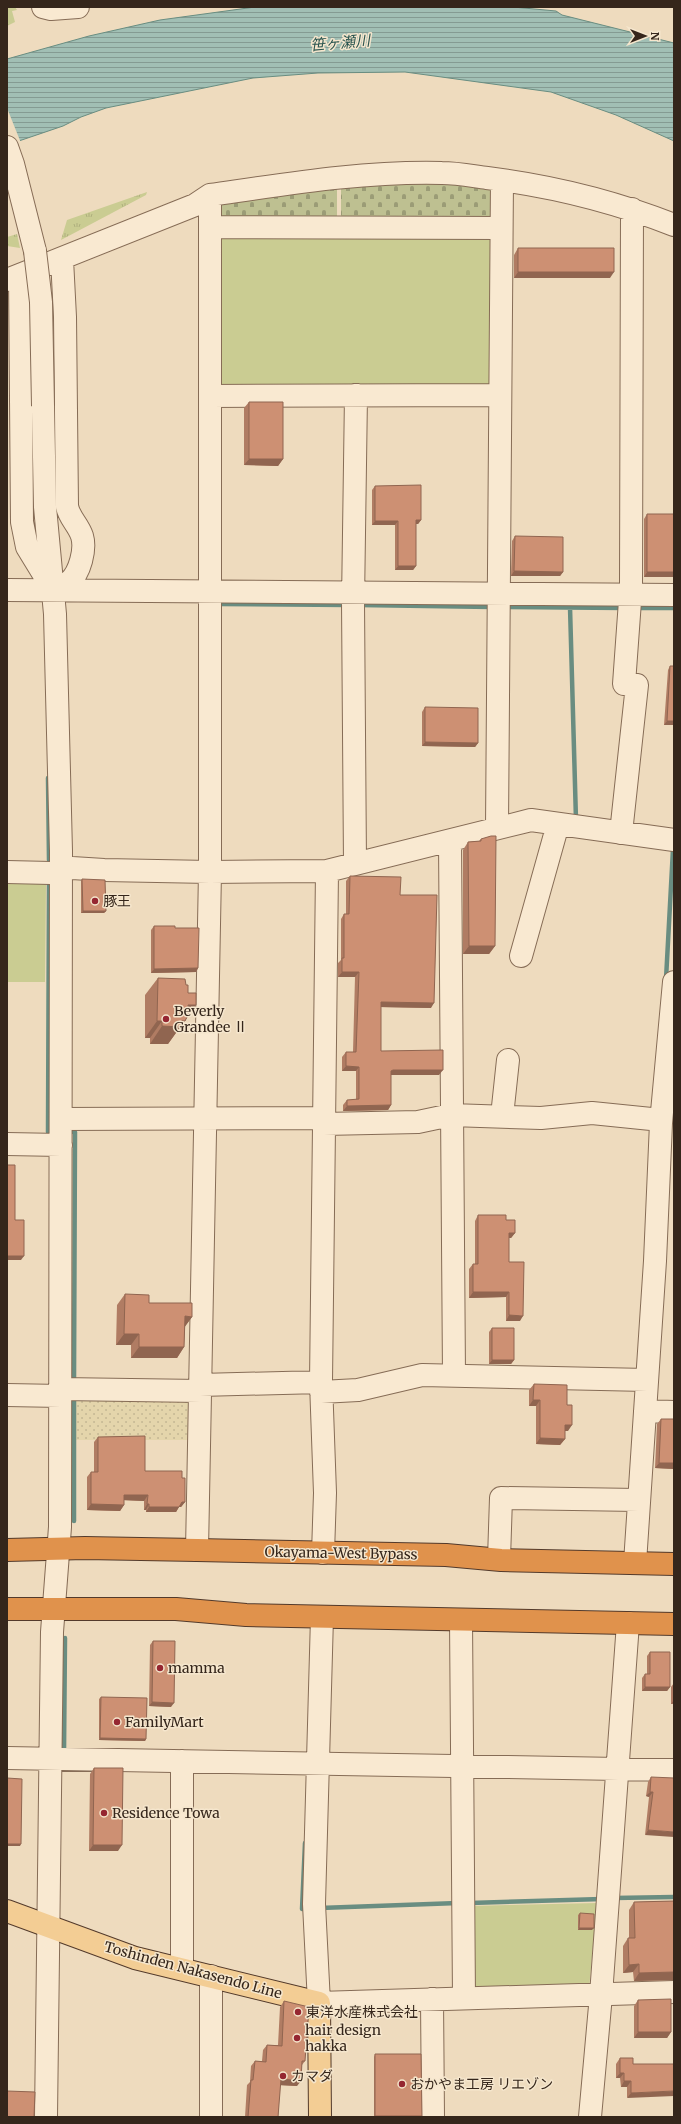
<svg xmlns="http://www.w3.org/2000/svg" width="681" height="2124" font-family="Merriweather,'Noto Sans JP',serif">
	<defs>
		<pattern id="farmland-dots" width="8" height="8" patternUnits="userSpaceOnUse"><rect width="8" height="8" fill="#e4d5ab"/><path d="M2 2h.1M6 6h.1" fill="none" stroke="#c4b793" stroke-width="1.8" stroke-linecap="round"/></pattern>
		<pattern id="grass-tufts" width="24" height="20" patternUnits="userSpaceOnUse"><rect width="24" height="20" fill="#cacc92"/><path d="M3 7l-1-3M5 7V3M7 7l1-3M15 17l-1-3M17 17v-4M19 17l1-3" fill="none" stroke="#aeaf7d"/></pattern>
		<pattern id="cemetery-stones" width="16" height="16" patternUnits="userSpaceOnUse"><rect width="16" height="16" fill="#bec091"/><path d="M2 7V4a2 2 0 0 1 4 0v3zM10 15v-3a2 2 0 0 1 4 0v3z" fill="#9b9c76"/></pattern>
		<pattern id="water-rules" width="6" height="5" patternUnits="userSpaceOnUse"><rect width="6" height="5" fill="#a1bfb4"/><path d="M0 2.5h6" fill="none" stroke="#849b92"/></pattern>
	</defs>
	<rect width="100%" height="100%" fill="#eedbbe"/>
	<!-- farmland -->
	<path fill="url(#farmland-dots)" d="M187,1398L193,1404V1440H76V1399Z"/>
	<!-- grass -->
	<path fill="url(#grass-tufts)" d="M7,7H15L17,10L12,11L15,22L7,26Z
		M147,192L146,195L61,240L67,220Z
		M17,234L20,248L7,246V237Z"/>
	<!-- cemetery -->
	<path fill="url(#cemetery-stones)" d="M337,183V224H218V204Z
		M341,183H486L493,191V224H341Z"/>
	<!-- park -->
	<path fill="#cacc92" d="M217,235L492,237V382L485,389L224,388L217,381Z
		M7,878L42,879L46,885L45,982H7Z
		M597,1903L589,1989L478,1992L470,1984L469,1906Z"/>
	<!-- water -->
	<path fill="url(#water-rules)" stroke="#698d81" d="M255,7H513L556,11L562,15L674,43V141L616,115L551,92L405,72L318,73L253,78L106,108L81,117L63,126L7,145V59L89,36L160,20Z"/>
	<!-- pier -->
	<path fill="#eedbbe" d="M7,108L21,143L7,147Z"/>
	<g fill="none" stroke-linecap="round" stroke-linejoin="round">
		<!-- stream -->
		<path stroke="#698d81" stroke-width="4.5" d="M219,604L348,605
			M360,605L492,607
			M504,607L624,608
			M570,607L576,820
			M636,608H674
			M48,778L49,860
			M49,885L48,1132H50
			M666,979L673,849H671
			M73,1132H75L74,1383
			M74,1521V1395
			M64,1753L65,1638
			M305,1843L302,1909L308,1908
			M614,1898L674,1897
			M470,1903L602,1899
			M320,1908L458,1903"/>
		<!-- minor casing -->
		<g stroke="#866c56" stroke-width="24">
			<path id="minor" d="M43,7L51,9L78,7
				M7,147L13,164L35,251
				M210,227L501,228
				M20,275L22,522L27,547L49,583
				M7,280L195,205L210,195C287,184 364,171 442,173C457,173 472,176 487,178C552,186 613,201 674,225
				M210,396L499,395
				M43,406L45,507L55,614L61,851L60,1527L52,1632L46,2117
				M7,590L674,595
				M53,591C58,588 64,585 69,582C80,573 86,549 82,536C78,524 69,518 67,506L65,317L62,259
				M497,827L502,180
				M621,833L637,685L624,684L631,587L632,209
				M450,841L454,1375
				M355,863L353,602L356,395
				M7,872L51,873L72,868L104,870L210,872L327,871L531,820L674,840
				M521,956L558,824
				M502,1116L508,1060
				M61,1119L324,1118
				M324,1124L418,1122L451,1115L541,1118L592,1113L661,1120
				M7,1144L61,1145
				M200,1385L321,1382
				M61,1389L200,1391
				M321,1392L358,1390L422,1375L647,1380
				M7,1395L61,1396
				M645,1411L674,1412
				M197,1550L210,872V195
				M323,1553L325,1493L321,1382L327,871
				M499,1559L501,1498L638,1500
				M635,1563L655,1261L661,1123L674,982
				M322,1617L314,1904L319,2003L674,1992
				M461,1620L464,1998
				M7,1758L674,1770
				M182,1761V1968
				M211,1976V2117
				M432,1999L433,2117
				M590,2117L601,1995L628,1623"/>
		</g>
		<!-- major casing -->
		<g stroke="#533a2b" stroke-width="24">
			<path id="major" d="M7,1911L135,1958L319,2003L320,2117"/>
		</g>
		<!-- highway casing -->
		<g stroke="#533a2b" stroke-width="24">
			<path id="highway" d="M7,1550L85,1548L197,1550L446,1555L501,1560L674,1564
				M7,1609H176L246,1615L674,1624"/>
		</g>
		<!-- minor -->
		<use href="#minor" stroke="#f9e9d1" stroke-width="22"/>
		<!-- major -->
		<use href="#major" stroke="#f3cd94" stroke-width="22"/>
		<!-- highway -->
		<use href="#highway" stroke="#e0924c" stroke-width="22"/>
		<!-- minor-bridge casing -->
		<g stroke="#866c56" stroke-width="24" stroke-linecap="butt">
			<path id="minor-bridge" d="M35,251L41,302L43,406"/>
		</g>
		<!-- minor-bridge -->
		<use href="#minor-bridge" stroke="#f9e9d1" stroke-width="22"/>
	</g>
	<!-- wall -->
	<path fill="#b07c63" d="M518,248L610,278H514V255Z
		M249,402L283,459L278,466L244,465V408Z
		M375,486L421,520L418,524H416V566L413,570H395V525H372V490Z
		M647,514H674V577H644V519Z
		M515,536L563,572L560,576H511L512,541Z
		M674,612V639H673V613Z
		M670,666L674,725H664L668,670Z
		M425,707L478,743L475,747L422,746V712Z
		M481,839L495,946L489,954H463V850L468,842L479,841Z
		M350,876L400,895L431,1008L381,1007V1051L439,1075H391V1105L388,1110L343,1111V1105L347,1100H356V1071H342V1057L346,1052H353L355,977H338V963L341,960V919L344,914H346V881Z
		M82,879L106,911L104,913H81V881Z
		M154,926L175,928L198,968L196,972L151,973V930Z
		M158,978L188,993L196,1005L168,1044H150V1038H145V995Z
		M478,1215L506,1220L515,1233L511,1238H509V1262L520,1321H506V1297L469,1298V1269L473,1264H475V1221Z
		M125,1294L149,1303L192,1317L185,1326L184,1347L177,1358H131V1345H116L117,1305Z
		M492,1328L514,1360L511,1364H489V1332Z
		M534,1384L567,1405L568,1431H565V1439L560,1445L536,1444V1406H529V1390Z
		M661,1419L674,1469L655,1468L657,1424Z
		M98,1437L145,1471L182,1478L185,1502L181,1507H179L176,1512H146V1510H144V1501L124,1500V1505L120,1511L87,1510V1477L91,1472H94V1442Z
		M153,1641L171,1707L149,1706L150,1645Z
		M650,1652L670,1687L667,1691H642V1678L645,1674H647V1656Z
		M674,1683V1740H673L674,1704H671V1687Z
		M101,1697L146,1739L145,1741L99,1740V1699Z
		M94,1768L118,1851H89L90,1774Z
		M651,1777L674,1799L645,1835L649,1797L646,1796L648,1782Z
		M674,1901V1980L634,1981L633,1972L623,1973V1946L628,1938H629V1910L634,1902Z
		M580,1913L592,1930H578V1915Z
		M638,2000L671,2032L667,2038H634V2006Z
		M284,2001L305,2061L302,2065L297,2086L280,2085L278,2117H245L247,2085L250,2082L251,2066L255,2061H262L263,2050L267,2045H278L280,2007Z
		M375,2054L422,2116L421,2117H374V2057Z
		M620,2058L633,2064H674L627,2098V2087H621L620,2078H616V2064Z"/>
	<!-- shaded-wall -->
	<path fill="#906550" d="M518,272H614L610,278H514Z
		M249,459H283L278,466L244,465Z
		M416,520H421L418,524H413Z
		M375,521H398L395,525H372Z
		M398,566H416L413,570H395Z
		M514,571L563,572L560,576H511Z
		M647,572H674V577H644Z
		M667,721H674V725H664Z
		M425,742L478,743L475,747L422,746Z
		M83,911H106L104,913H81Z
		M469,946H495L489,954H463Z
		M198,968L196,972L151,973L154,969Z
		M342,972H359L355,977H338Z
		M381,1002L434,1003L431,1008L378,1007Z
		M188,1005H196L168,1044H150L162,1026Z
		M157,1021H162L150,1038H145Z
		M346,1066L359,1067L356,1071H342Z
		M393,1070H443L439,1075H390L391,1071Z
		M391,1105L388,1110L343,1111L347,1106Z
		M509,1233H515L511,1238H505Z
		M7,1256H24L21,1260H7Z
		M473,1292H509L506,1297L469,1298Z
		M509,1315L523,1316L520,1321H506Z
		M185,1316L192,1317L184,1328Z
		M124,1334H139L131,1345H116Z
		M139,1347H184L177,1358H131Z
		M492,1360H514L511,1364H489Z
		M533,1400H540L536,1406H529Z
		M565,1425H572L568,1431H561Z
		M540,1438L565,1439L560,1445L536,1444Z
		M659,1463H674V1469L655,1468Z
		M124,1495H148L144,1501L120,1500Z
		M182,1502H185L181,1507H179L176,1512H146L149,1507Z
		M91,1504L124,1505L120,1511L87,1510Z
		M147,1504H149L146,1510H144Z
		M645,1687H670L667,1691H642Z
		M674,1700V1703L671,1704Z
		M152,1702L174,1703L171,1707L149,1706Z
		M100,1738L146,1739L145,1741L99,1740Z
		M650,1792H653L649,1797L646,1796Z
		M648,1830L674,1832V1837L645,1835Z
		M7,1844H21L20,1846H7Z
		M93,1845H122L118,1851H89Z
		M579,1928H594L592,1930H578Z
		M639,1964L633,1972L623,1973L629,1965Z
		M674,1972V1980L634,1981L639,1973Z
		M638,2032H671L667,2038H634Z
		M620,2073H624L620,2078H616Z
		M281,2079L301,2081L297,2086L277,2085Z
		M624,2081H631L627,2087H621Z
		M674,2091V2096L627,2098L631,2093Z
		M375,2116H422L421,2117H374Z"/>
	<!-- building -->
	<path fill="#cd9073" stroke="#906550" d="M518,248H614V272H518Z
		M249,402H283V459H249Z
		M421,485V520H416V566H398V521H375V486Z
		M647,514H674V572H647Z
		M515,536L563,537V572L514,571Z
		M670,666H674V721H667Z
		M425,707L478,708V743L425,742Z
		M491,836H496L495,946H469L468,842L481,841V839Z
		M350,876L401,877L400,895H437L434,1003L381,1002V1051L443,1050V1070H393L391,1071V1105L347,1106V1100L359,1099V1067L346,1066V1052H356L359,972H342V958H344V914H349Z
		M82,879L105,880L106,911H83Z
		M154,926H175V928H199L198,968L154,969Z
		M158,978L185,979L186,985H188V993H196V1005H188V1015L185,1021H181V1027L162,1026V1021H157Z
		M7,1165H15V1220H24V1256H7Z
		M478,1215H506V1220H515V1233H509V1262H524L523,1316L509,1315V1292H473V1264H478Z
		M125,1294L149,1295V1303H192V1317L185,1316L184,1347H139V1334H124Z
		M492,1328H514V1360H492Z
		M534,1384L567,1385V1405H572V1425H565V1439L540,1438V1400H533Z
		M661,1419H674V1463H659Z
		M145,1436V1471H182V1478H185V1502H182L179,1507H149V1504H147L148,1495H124V1505L91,1504V1472H98V1437Z
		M153,1641H175L174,1703L152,1702Z
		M650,1652H670V1687H645V1674H650Z
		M101,1697L147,1698L146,1739L100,1738Z
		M94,1768H123L122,1845H93Z
		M651,1777L674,1778V1832L648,1830L653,1792H650Z
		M7,1778L22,1779L21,1844H7Z
		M674,1901V1972L639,1973V1964L629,1965L628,1938H635L634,1902Z
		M580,1913L594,1914V1928H579Z
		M671,1999V2032H638V2000Z
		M284,2001L309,2007L305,2061H302L301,2081L281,2079L278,2117H248L251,2080H253L255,2061L266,2062L267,2045L282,2046Z
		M375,2054H421L422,2116H375Z
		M620,2058H633V2064H674V2091L631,2093V2081H624V2073H620Z
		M7,2091L35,2092L34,2117H7Z"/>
	<!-- markers -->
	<g fill="#952631" stroke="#f5e6cd" stroke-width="1.5">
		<circle cx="95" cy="901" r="4"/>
		<circle cx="166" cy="1019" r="4"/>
		<circle cx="160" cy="1668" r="4"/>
		<circle cx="117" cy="1722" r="4"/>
		<circle cx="104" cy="1813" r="4"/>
		<circle cx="298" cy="2012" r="4"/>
		<circle cx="297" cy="2038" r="4"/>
		<circle cx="283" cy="2076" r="4"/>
		<circle cx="402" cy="2084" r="4"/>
	</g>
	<g text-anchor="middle" stroke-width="3" stroke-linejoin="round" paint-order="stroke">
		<!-- poi labels -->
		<g font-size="14" fill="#35261b" stroke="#f5e6cd" text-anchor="start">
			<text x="103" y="906">豚王</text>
			<text x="174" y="1016">Beverly<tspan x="174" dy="16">Grandee Ⅱ</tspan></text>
			<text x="168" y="1673">mamma</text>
			<text x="125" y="1727">FamilyMart</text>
			<text x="112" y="1818">Residence Towa</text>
			<text x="306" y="2017">東洋水産株式会社</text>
			<text x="305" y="2035">hair design<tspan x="305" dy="16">hakka</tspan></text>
			<text x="291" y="2081">カマダ</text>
			<text x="410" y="2089">おかやま工房 リエゾン</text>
		</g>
		<!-- street labels -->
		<g font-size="14" fill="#35261b" stroke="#f5e6cd">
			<text transform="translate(341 1553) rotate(1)" y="5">Okayama-West Bypass</text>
			<text transform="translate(193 1970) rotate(15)" y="5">Toshinden Nakasendo Line</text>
		</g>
		<!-- water labels -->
		<g font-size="15" font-style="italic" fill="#2a554f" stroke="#f5e6cd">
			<text transform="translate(340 43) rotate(-5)" y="5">笹ヶ瀬川</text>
		</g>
	</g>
	<!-- border -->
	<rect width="681" height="2124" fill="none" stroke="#35261b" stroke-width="16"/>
	<!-- north arrow -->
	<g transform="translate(645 36) rotate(90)" stroke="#f5e6cd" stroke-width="3" paint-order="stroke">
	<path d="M0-3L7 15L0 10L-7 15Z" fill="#35261b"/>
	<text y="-6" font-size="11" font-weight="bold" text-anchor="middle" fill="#35261b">N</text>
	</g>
</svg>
